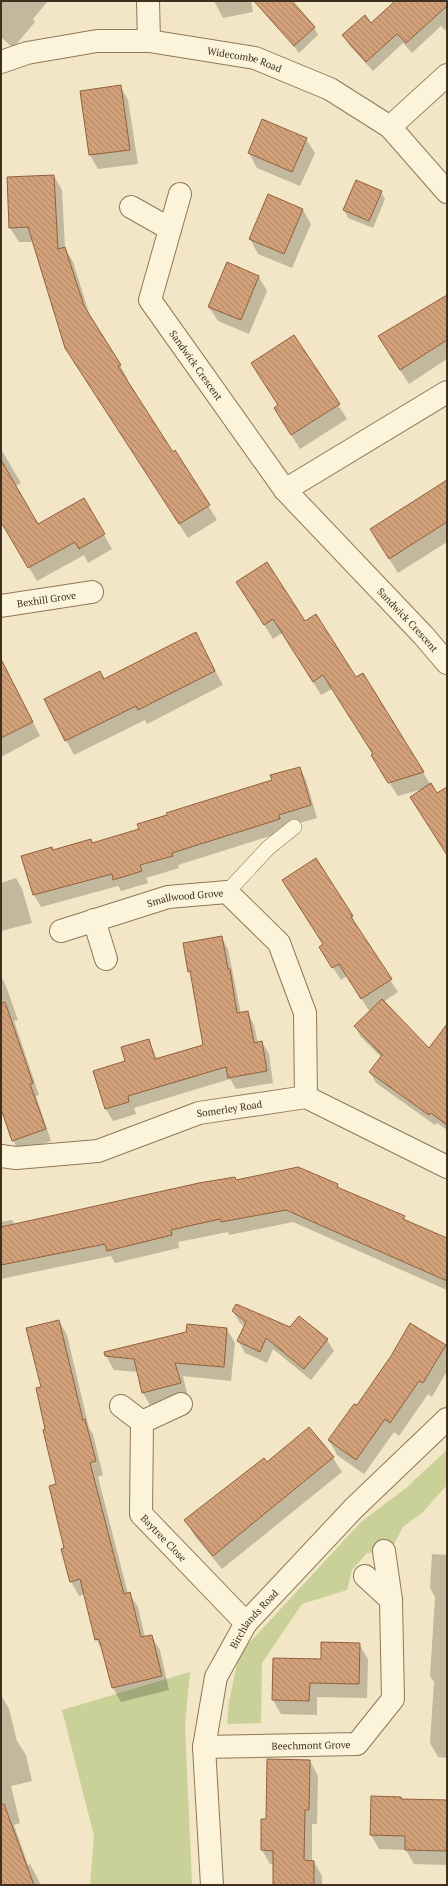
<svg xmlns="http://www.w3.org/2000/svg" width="448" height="1886" font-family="'PT Serif',serif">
	<defs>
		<pattern id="building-back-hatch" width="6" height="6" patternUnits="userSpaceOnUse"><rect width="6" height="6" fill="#d3a179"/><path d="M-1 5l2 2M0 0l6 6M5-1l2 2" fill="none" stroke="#ad8463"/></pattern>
	</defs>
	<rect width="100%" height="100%" fill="#f2e6c6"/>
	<!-- green -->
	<path fill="#c9d198" d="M447,1450V1485L423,1512L403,1527L391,1550L367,1553L352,1570L347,1590L302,1604L262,1663L261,1723L227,1724L229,1702L239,1654L361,1522L406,1488Z
		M190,1672L185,1725L192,1885H90L94,1836L62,1710Z"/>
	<!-- shadow -->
	<path fill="#0003" d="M1,1H48L33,19L35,22L13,48L1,37Z
		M214,1H251L253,12L223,18Z
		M397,1H447V28L445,30L441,26L412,53L403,43L373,71L349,45L343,35L371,24Z
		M275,23L314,27L318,35L299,53Z
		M120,86L128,100L138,164L98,169L90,155L81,92Z
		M306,139L315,153L300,186L257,168L249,153Z
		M54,176L62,190L65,248L73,262L91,319L120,365L128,380L126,381L172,453L175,452L217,520L188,538L75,363L34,242H19L10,228L8,178Z
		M381,192L385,199L373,228L348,218L344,210Z
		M269,196L303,210L311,224L292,268L258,254L250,239Z
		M227,264L259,277L267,291L249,334L218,321L209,307Z
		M447,297V359L409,384L388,351Z
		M294,336L347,419L300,449L283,422L279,406Z
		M1,449L21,483L1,494Z
		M447,481V542L398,573L380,544Z
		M83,499L112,549L88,563L84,555L37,581L2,522L38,526Z
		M246,596L305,622L355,679L362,674L437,795L447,789V855L423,789L398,796L381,770L374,755L332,689L321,695L282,633L273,639Z
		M203,648L223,685L147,724L145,720L74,755L45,700Z
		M1,692L22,700L40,736L1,757Z
		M300,768L306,780L317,818L285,827L286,831L178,865L179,868L146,878L148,883L121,891L118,886L41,907L34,895L22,857L92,844L140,830L273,781Z
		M16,878L22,889L32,923L1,931V883Z
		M291,893L352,916L358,930L398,992L383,1002L429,1050L447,1052V1130L437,1123L435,1125L376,1083L370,1072L381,1057L361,1037L355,1026L370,1012L347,976L341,980L328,960L324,945Z
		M221,937L228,949L241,1014L248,1013L254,1025L258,1043L262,1042L269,1054L273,1083L236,1089L230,1079L134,1108L136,1114L113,1121L106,1109L127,1062L149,1040L157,1059L204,1045L192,977L189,971Z
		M1,976L6,986L18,1020L14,1021L39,1095L36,1096L51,1141L19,1152L13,1140L1,1106Z
		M236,1180L337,1184L340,1189L404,1217L407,1222L447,1239V1290L293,1222L229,1235L228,1232L178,1242L179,1248L115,1263L111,1256L1,1279V1222L12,1220L15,1225Z
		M233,1311L327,1340L334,1351L311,1380L273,1349L267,1363L245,1353L238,1341L245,1327L240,1323Z
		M59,1321L67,1335L89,1428L93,1434L103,1475L98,1477L128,1594L129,1593L138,1607L145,1637L151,1636L160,1650L169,1690L121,1702L113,1688L104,1653L96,1639L85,1594L79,1596L71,1582L65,1549L58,1485L47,1430L42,1388Z
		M227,1329L235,1343L231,1381L183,1376L188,1398L151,1407L143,1393L138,1372L114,1370L106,1356Z
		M445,1345L447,1348V1371L432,1397L428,1394L399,1436L394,1432L364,1474L337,1455L329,1440L357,1407Z
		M309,1428L333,1458L342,1472L222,1569L194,1535L186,1520L267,1463Z
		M432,1554L447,1555V1758L438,1757L430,1743L434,1682L430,1676L435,1597L430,1588Z
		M359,1644L368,1659L367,1698L317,1697V1715L281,1714L273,1700L322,1660Z
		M1,1695L9,1709L17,1741L26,1755L32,1781L11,1786L20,1823L14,1825L28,1865L30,1864L41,1885H1Z
		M310,1761L318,1776L317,1824H312V1861L314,1862L322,1876V1885H274V1865L270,1864L262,1850V1820H267Z
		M372,1797L447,1802V1865L414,1864L406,1850L379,1849L371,1835Z"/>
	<!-- building -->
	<path fill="url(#building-back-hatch)" stroke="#90613d" d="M254,1H292L315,27L294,46Z
		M395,1H447V6L406,43L397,34L366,62L342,35L365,15L371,23Z
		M121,85L130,150L89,155L80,91Z
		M262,119L307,138L292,172L248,153Z
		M54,175L58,249L65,247L84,306L121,365L118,366L173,452L175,450L210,505L179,524L65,348L28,227L9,228L7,177Z
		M356,180L382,191L369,221L343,210Z
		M268,194L303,209L284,254L249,239Z
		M227,262L259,276L241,320L208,307Z
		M447,295V340L400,370L378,336Z
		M294,335L340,404L291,435L274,408L278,405L251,363Z
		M1,460L38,524L84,498L105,534L79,549L75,542L28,568L1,522Z
		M447,480V522L389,559L370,529Z
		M267,562L305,621L316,614L356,677L363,673L424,772L388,783L371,755L373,754L323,675L313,682L273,619L264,625L236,582Z
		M196,632L215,671L138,710L136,706L65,741L44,699L100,671L104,679Z
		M1,659L33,722L1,738Z
		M300,767L311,805L279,815L280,819L172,853L173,856L140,865L142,871L113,880L112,874L33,895L21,856L52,847L53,850L91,839L92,843L139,829L137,824L167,815L166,813L272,780L270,775Z
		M431,783L437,793L447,787V855L410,797Z
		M316,858L353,916L351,917L392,979L361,999L339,964L332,968L319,947L323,944L282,880Z
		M222,936L228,969H230L237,1013L248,1011L254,1043L262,1041L267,1071L228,1078L226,1067L128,1096L129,1102L105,1109L93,1071L125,1061L121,1047L149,1039L155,1059L203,1045L190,971L188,972L183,943Z
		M382,999L429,1048L447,1024V1125L431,1113L429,1115L369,1072L382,1055L354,1026Z
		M5,1002L33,1083L30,1084L46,1129L12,1141L1,1109V1003Z
		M298,1167L338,1184L337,1187L405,1216L403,1219L447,1238V1281L286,1210L221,1222L220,1219L171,1230L172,1235L107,1251L105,1244L1,1265V1227L199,1183L235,1177L236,1180Z
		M236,1304L290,1327L299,1316L328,1339L304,1369L266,1338L260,1352L237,1341L246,1322L232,1311Z
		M59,1320L83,1420L85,1419L96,1461L90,1463L124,1594L130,1592L141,1637L152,1635L162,1676L112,1688L99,1639L95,1640L80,1579L70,1582L61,1549L64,1548L49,1486L56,1484L43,1430L45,1429L36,1388L41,1387L26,1328Z
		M410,1323L446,1345L423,1383L419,1381L390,1423L385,1419L356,1460L328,1440L354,1404L357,1405L391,1356Z
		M187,1324L227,1328L224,1367L175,1363L181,1383L142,1393L134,1359L105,1356L104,1352L186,1332Z
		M309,1427L334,1457L213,1556L184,1520L264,1458L267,1462Z
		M321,1642L360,1643L359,1684L310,1683L309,1701L272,1700L273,1658L321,1659Z
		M267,1759L310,1760L309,1810H305L304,1860L314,1861V1885H273V1851L261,1850V1819H266Z
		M371,1796L401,1797V1799L447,1800V1851L405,1850V1836L370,1835Z
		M1,1804H4L34,1885H1Z"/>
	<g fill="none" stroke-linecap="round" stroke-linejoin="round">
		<!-- service casing -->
		<g stroke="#8f7859" stroke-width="16">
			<path id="service" d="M227,892L268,848L294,827"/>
		</g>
		<!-- minor casing -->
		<g stroke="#8f7859" stroke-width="24">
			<g id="minor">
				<path d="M148,1L149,41"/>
				<path id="s1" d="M1,62L27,53L97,41H149L255,58L330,89L390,127L447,192"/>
				<path d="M390,127L447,75"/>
				<path id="s2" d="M180,194L150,300L285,490L423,635L447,663"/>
				<path d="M131,207L170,229"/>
				<path d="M285,490L447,392"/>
				<path id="s3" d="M1,606L92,592"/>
				<path d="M94,920L106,959"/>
				<path id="s4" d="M61,931L168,897L227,892L279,943L305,1013L306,1097"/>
				<path id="s5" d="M1,1156L16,1158L98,1151L199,1113L306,1097L447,1167"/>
				<path id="s6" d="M181,1404L142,1422L141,1514L246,1623"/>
				<path d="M121,1406L142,1422"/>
				<path d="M365,1576L391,1600L384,1551"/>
				<path id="s7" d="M204,1747L357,1744L393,1699L391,1600"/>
				<path id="s8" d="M212,1885L204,1747L216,1677L246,1623L354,1508L447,1419"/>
			</g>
		</g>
		<!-- service -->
		<use href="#service" stroke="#fbf3da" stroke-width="15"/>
		<!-- minor -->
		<use href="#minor" stroke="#fbf3da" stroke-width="22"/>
	</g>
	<g text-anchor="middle" stroke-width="3" stroke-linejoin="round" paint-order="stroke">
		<!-- street labels -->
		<g font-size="10" fill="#3e2f1e" stroke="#f8f0d6">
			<text dy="4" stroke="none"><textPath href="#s1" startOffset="248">Widecombe Road</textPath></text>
			<text dy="4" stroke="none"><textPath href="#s2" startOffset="190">Sandwick Crescent</textPath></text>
			<text dy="4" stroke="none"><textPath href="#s3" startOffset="46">Bexhill Grove</textPath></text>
			<text dy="4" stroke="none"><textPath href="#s2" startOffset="522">Sandwick Crescent</textPath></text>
			<text dy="4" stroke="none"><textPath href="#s4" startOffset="129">Smallwood Grove</textPath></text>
			<text dy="4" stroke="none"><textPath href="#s5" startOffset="236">Somerley Road</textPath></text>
			<text dy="4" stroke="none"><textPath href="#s6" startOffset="168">Baytree Close</textPath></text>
			<text dy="4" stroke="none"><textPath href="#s8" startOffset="279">Birchlands Road</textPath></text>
			<text dy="4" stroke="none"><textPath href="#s7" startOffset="107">Beechmont Grove</textPath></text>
		</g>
	</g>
	<!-- border -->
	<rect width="448" height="1886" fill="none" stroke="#3e2f1e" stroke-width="4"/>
</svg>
